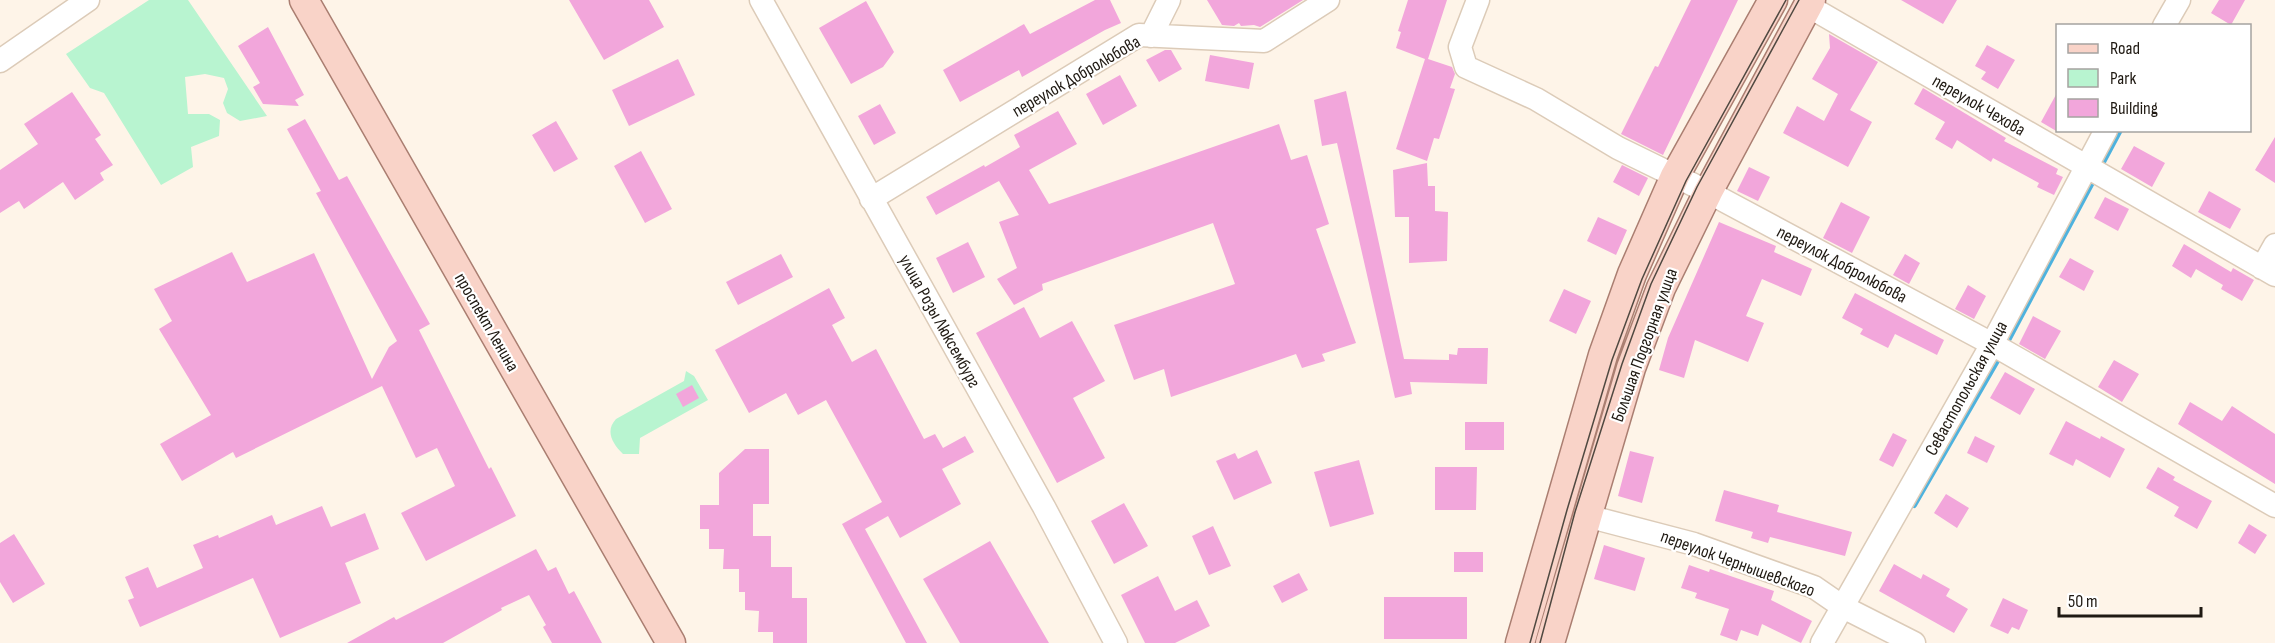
<svg xmlns="http://www.w3.org/2000/svg" width="2275" height="643" font-family="'Sofia Sans Condensed',sans-serif">
	<rect width="100%" height="100%" fill="#fef4e8"/>
	<!-- green -->
	<path fill="#b8f4d0" d="M149,0H188L267,116L240,121L227,113L223,103L228,89L224,78L205,74L185,77L188,114H209L220,120L219,136L191,147L193,167L161,185L104,93L90,88L66,54Z
		M686,371L694,376L708,400L640,438L639,454H623C612,443 605,431 616,419L684,381Z"/>
	<g fill="none" stroke-linecap="round" stroke-linejoin="round">
		<!-- stream -->
		<path stroke="#4eb2de" stroke-width="6" d="M2007,342L2120,130
			M1914,505L1998,359"/>
	</g>
	<!-- building -->
	<path fill="#f2a6db" d="M569,0H649L664,27L604,60Z
		M1095,0H1110L1121,23L1105,30L1022,77L1019,70L960,102L943,70L1024,24L1030,34Z
		M1207,0H1303L1260,27L1254,25L1241,26L1239,23L1234,26L1222,25Z
		M1408,0H1447L1428,59L1452,67L1455,74L1450,88L1455,89L1439,139L1434,138L1427,161L1396,149L1425,59L1396,48L1401,32L1398,31Z
		M1691,0H1738L1663,155L1621,134L1655,66L1658,67Z
		M1901,0H1957L1943,24Z
		M2219,0H2245L2231,25L2211,13Z
		M866,1L894,52L883,67L851,84L819,28Z
		M268,27L304,95L295,100L299,106L263,104L253,87L260,83L238,46Z
		M1829,34L1878,62L1850,110L1872,122L1848,167L1783,133L1797,106L1824,121L1838,94L1812,79L1830,48Z
		M1987,45L2015,60L1998,89L1981,79L1986,72L1975,66Z
		M1165,50H1171L1182,69L1159,82L1146,60Z
		M1210,55L1254,63L1249,89L1205,81Z
		M678,59L695,95L629,126L612,90Z
		M1120,75L1137,106L1103,125L1086,94Z
		M1923,88L2006,138L2004,141L2058,169L2056,174L2063,177L2054,195L2037,187L2039,183L1993,158L1991,162L1957,140L1952,149L1935,139L1945,122L1914,104Z
		M1346,91L1404,359L1449,360V354L1457,355L1458,348H1488L1487,384L1410,382L1412,394L1395,398L1337,143L1322,146L1314,100Z
		M2058,91V132L2041,122Z
		M72,92L101,135L95,139L113,165L100,173L104,180L75,200L63,182L24,209L19,201L0,213V170L38,144L24,124Z
		M880,104L896,133L874,145L858,116Z
		M1058,111L1077,144L1029,170L1049,204L1279,124L1291,160L1307,155L1329,224L1316,229L1356,343L1322,354L1325,361L1302,368L1296,354L1171,397L1164,369L1134,380L1114,325L1235,284L1213,223L1042,284L1043,290L1014,305L997,279L1017,268L999,222L1019,215L999,181L936,215L926,197L984,165L985,167L1020,147L1014,135Z
		M305,119L339,180L347,176L430,324L419,330L489,469L491,467L516,516L426,561L401,513L455,486L437,448L416,458L382,386L236,458L233,452L182,481L160,444L211,415L159,329L172,321L154,289L232,252L247,282L314,253L372,379L389,347L397,341L316,193L321,191L287,129Z
		M556,121L578,159L554,172L532,135Z
		M2275,137V183L2255,170Z
		M2134,146L2165,163L2152,187L2121,169Z
		M641,151L672,209L645,223L614,166Z
		M1427,163L1428,186H1435V211L1448,212L1447,261L1409,263V217H1395L1393,170Z
		M1622,165L1648,178L1639,196L1613,182Z
		M1749,167L1770,177L1758,201L1737,191Z
		M2209,191L2241,209L2230,229L2198,212Z
		M2105,197L2129,209L2118,231L2094,218Z
		M1841,202L1870,217L1852,253L1823,238Z
		M1598,217L1627,230L1616,255L1587,241Z
		M1719,222L1776,246L1774,252L1812,269L1801,296L1762,279L1746,316L1764,323L1748,362L1695,340L1684,378L1659,370L1668,338Z
		M968,242L985,277L953,293L936,258Z
		M2184,244L2231,272L2233,268L2254,280L2242,301L2221,289L2223,285L2196,269L2191,278L2172,266Z
		M781,254L793,277L738,305L726,282Z
		M1905,254L1920,263L1909,284L1893,275Z
		M2070,258L2094,271L2084,291L2059,277Z
		M1968,285L1986,296L1974,319L1955,309Z
		M829,288L845,318L832,325L852,362L876,349L924,439L935,434L943,448L965,436L974,452L942,469L961,504L900,538L888,516L865,529L927,643H906L842,524L882,502L826,400L798,415L786,393L749,413L715,350Z
		M1564,289L1591,301L1576,334L1549,321Z
		M1855,293L1944,340L1937,355L1895,334L1888,348L1860,334L1863,329L1842,318Z
		M1024,307L1040,338L1072,321L1105,381L1073,398L1105,458L1057,483L976,333Z
		M2033,316L2061,331L2045,359L2019,344Z
		M2114,360L2139,374L2122,402L2098,387Z
		M2005,372L2035,389L2020,415L1990,398Z
		M692,385L699,398L683,407L676,394Z
		M2190,402L2222,421L2232,406L2275,434V484L2178,424Z
		M2066,421L2100,439L2101,436L2125,449L2110,478L2076,459L2073,466L2049,454Z
		M1465,422H1504V450H1465Z
		M1893,433L1907,440L1893,467L1879,460Z
		M1975,436L1995,446L1987,463L1967,453Z
		M745,449H769V504H753V536H771V567H792V598H807V643H773V632H758L759,611L745,610V592H739V569H723L724,549H709V529H700V505H719V473Z
		M1257,450L1272,483L1234,500L1216,461L1235,453L1238,459Z
		M1630,451L1654,457L1642,503L1618,496Z
		M1359,460L1374,514L1330,527L1314,472Z
		M1435,467H1477L1476,510H1435Z
		M2158,467L2175,477L2173,480L2212,501L2197,529L2174,516L2179,507L2146,488Z
		M1724,490L1779,505L1777,512L1852,532L1845,556L1770,537L1768,543L1751,538L1753,532L1715,521Z
		M1946,494L1969,508L1957,528L1934,513Z
		M1124,503L1148,546L1114,564L1091,521Z
		M322,506L331,527L365,513L379,549L345,563L361,603L280,638L253,578L140,627L128,600L134,598L125,577L148,567L157,588L203,568L193,545L218,535L219,538L272,515L276,525Z
		M2249,524L2267,535L2255,554L2238,543Z
		M1213,526L1231,566L1209,575L1192,536Z
		M14,534L45,584L13,603L0,582V543Z
		M990,541L1049,643H960L923,579Z
		M1604,545L1645,558L1635,591L1594,579Z
		M536,549L548,571L556,567L569,594L574,591L602,643H552L543,627L546,625L529,595L501,608L502,610L443,643H347L394,617L396,620Z
		M1454,552H1483V572H1454Z
		M1894,564L1921,579L1923,574L1950,589L1946,596L1968,609L1954,633L1879,591Z
		M1689,565L1709,572L1710,569L1774,591L1771,600L1812,621L1801,643L1762,624L1758,636L1741,630L1737,641L1720,635L1729,609L1695,598L1697,593L1681,588Z
		M1299,573L1308,590L1282,603L1273,586Z
		M1158,576L1175,611L1197,600L1210,626L1175,643H1145L1121,595Z
		M1384,597H1467V639H1384Z
		M2003,598L2028,610L2019,630L2012,627L2008,634L1990,626Z"/>
	<g fill="none" stroke-linecap="round" stroke-linejoin="round">
		<!-- minor casing -->
		<g stroke="#dccbb8" stroke-width="25">
			<path id="minor" d="M761,0L1044,507L1116,643
				M1478,0L1460,47L1466,67L1536,99L1618,148L1708,192L1992,344L2275,506
				M1808,6L2275,275
				M2164,26L2179,0
				M1151,36L1169,0
				M0,61L88,0
				M871,199L1139,35L1264,41L1328,0
				M2262,268L2275,245
				M1587,516L1694,544L1814,587L1843,607L1914,643
				M1822,643L1992,344L2106,130"/>
		</g>
		<!-- major casing -->
		<g stroke="#aa7e71" stroke-width="31">
			<path id="major" d="M304,0L671,643
				M1520,643L1603,355L1632,274L1675,176L1773,0
				M1550,643L1631,368L1661,288L1708,192L1811,0"/>
		</g>
		<!-- minor -->
		<use href="#minor" stroke="#fff" stroke-width="22"/>
		<!-- major -->
		<use href="#major" stroke="#f9d3c8" stroke-width="28"/>
		<!-- tram -->
		<path stroke="#504941" stroke-width="1.5" d="M1530,643L1567,510L1612,360L1642,279L1686,181L1786,0
			M1540,643L1575,512L1622,364L1651,284L1697,187L1799,0"/>
	</g>
	<g text-anchor="middle" stroke-width="4.5" stroke-linejoin="round" paint-order="stroke">
		<!-- street labels -->
		<g font-size="18" fill="#1f1912" stroke="#fff">
			<text transform="translate(1076 76) rotate(-30)" y="6">переулок Добролюбова</text>
			<text transform="translate(1979 105) rotate(30)" y="6">переулок Чехова</text>
			<text transform="translate(1842 264) rotate(28)" y="6">переулок Добролюбова</text>
			<text transform="translate(940 321) rotate(61)" y="6">улица Розы Люксембург</text>
			<text transform="translate(487 322) rotate(60)" y="6">проспект Ленина</text>
			<text transform="translate(1644 345) rotate(-70)" y="6">Большая Подгорная улица</text>
			<text transform="translate(1966 388) rotate(-61)" y="6">Севастопольская улица</text>
			<text transform="translate(1738 563) rotate(20)" y="6">переулок Чернышевского</text>
		</g>
	</g>
	<!-- legend -->
	<rect x="2056" y="24" width="195" height="108" fill="#ffffff" stroke="#a5a3a0" stroke-width="1.5"/>
	<rect x="2068" y="44" width="30" height="9" fill="#f9d3c8" stroke="#a5a3a0" stroke-width="1.5"/>
	<text x="2110" y="54" font-size="18" fill="#1f1912">Road</text>
	<rect x="2068" y="69" width="30" height="18" fill="#b8f4d0" stroke="#a5a3a0" stroke-width="1.5"/>
	<text x="2110" y="84" font-size="18" fill="#1f1912">Park</text>
	<rect x="2068" y="99" width="30" height="18" fill="#f2a6db" stroke="#a5a3a0" stroke-width="1.5"/>
	<text x="2110" y="114" font-size="18" fill="#1f1912">Building</text>
	<!-- scale -->
	<path d="M2059 607v9h142v-9" fill="none" stroke="#1f1912" stroke-width="3"/>
	<text x="2068" y="607" font-size="18" fill="#1f1912" stroke="#ffffff" stroke-width="4.5" paint-order="stroke">50 m</text>
</svg>
